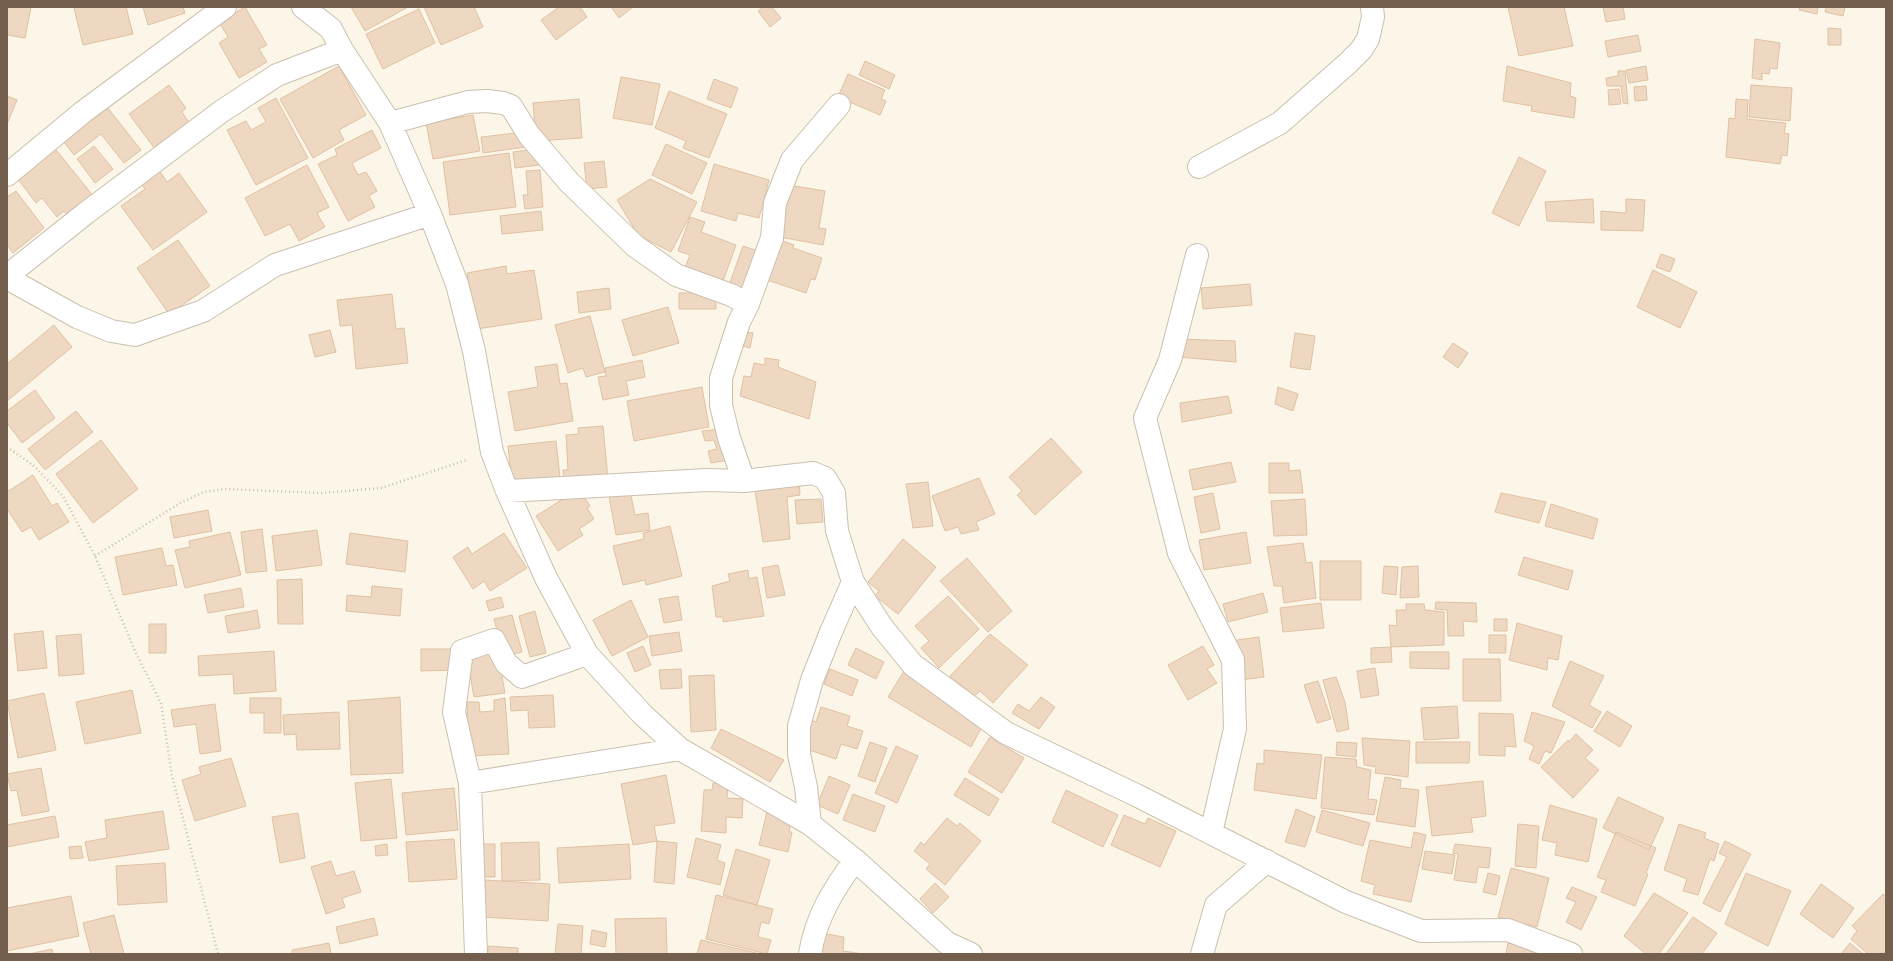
<svg xmlns="http://www.w3.org/2000/svg" width="1893" height="961" font-family="Barlow,sans-serif">
	<rect width="100%" height="100%" fill="#fbf6e8"/>
	<!-- building -->
	<path fill="#efd8c2" stroke="#e0c1a3" d="M7,7H31L25,38L7,35Z
		M79,7H126L133,34L83,45L74,8Z
		M143,7H183L185,13L148,25Z
		M245,7L267,45L259,49L267,62L239,78L219,43L228,37L219,22Z
		M351,7H408L365,31Z
		M424,7H474L483,27L441,45Z
		M559,7H580L587,17L556,40L541,20Z
		M611,7H633L619,18Z
		M763,7H772L781,18L770,27L758,11Z
		M1508,7H1564L1573,46L1519,56Z
		M1603,7H1623L1625,19L1606,22Z
		M1800,7H1818L1817,14L1799,10Z
		M1826,7H1845L1843,16L1825,12Z
		M419,9L435,43L383,69L366,34Z
		M1828,28L1841,29V45H1828Z
		M1638,35L1641,51L1608,57L1605,41Z
		M1755,39L1780,43L1777,69L1770,68L1769,74L1762,73V80L1752,78Z
		M865,61L895,75L889,89L859,75Z
		M339,66L366,115L339,130L344,140L313,158L280,99Z
		M1507,66L1571,83L1570,96L1576,98L1574,118L1531,111L1532,106L1503,101Z
		M1646,66L1648,80L1629,83L1626,70Z
		M1618,71H1625L1628,104L1623,103L1621,86H1607L1606,78L1618,76Z
		M848,74L885,90L881,99L886,101L880,115L838,97Z
		M621,77L660,84L652,125L613,118Z
		M714,79L738,88L731,108L707,99Z
		M169,85L186,108L182,112L190,124L155,149L129,114Z
		M1751,85L1792,88L1790,121L1749,117Z
		M1646,86L1647,100L1635,101L1634,87Z
		M1619,89L1621,104L1609,105L1608,90Z
		M669,91L727,114L709,158L683,148L686,141L655,128Z
		M7,96L17,100L7,124Z
		M276,98L308,158L256,185L227,130L246,121L251,130L266,122L258,108Z
		M579,99L582,138L536,141L533,103Z
		M1736,99L1748,100L1747,119L1786,123L1784,133L1789,134L1787,156L1782,155L1780,164L1726,157L1729,118L1735,119Z
		M103,102L141,150L124,163L101,134L74,155L60,137Z
		M473,115L480,151L433,159L426,123Z
		M372,130L381,148L352,163L358,175L366,172L377,191L369,196L375,207L348,221L318,164L337,155L335,149Z
		M525,132L526,147L483,153L481,137Z
		M666,144L707,163L692,194L652,175Z
		M53,146L94,197L68,217L64,211L57,217L42,198L36,203L15,175Z
		M94,146L113,169L95,183L77,159Z
		M537,149L539,165L515,168L513,152Z
		M509,153L516,207L450,215L443,162Z
		M1519,157L1546,171L1519,226L1492,213Z
		M604,161L607,187L587,189L584,163Z
		M714,164L769,180L759,218L738,213L736,221L701,211Z
		M307,165L329,207L317,213L325,227L299,241L290,224L265,236L245,198Z
		M158,169L167,182L179,173L207,212L153,250L121,206L145,189L140,182Z
		M540,170L543,207L525,209L523,195H528L526,171Z
		M650,179L697,202L671,252L638,235L617,200Z
		M789,185L825,191L819,228L826,229L823,245L780,237Z
		M16,191L44,228L13,253L7,245V197Z
		M1593,199L1594,223L1547,221L1545,202Z
		M1626,199L1645,200L1643,231L1601,230V211L1626,213Z
		M541,211L543,230L502,234L500,216Z
		M690,217L705,222L701,232L736,245L721,287L683,273L690,255L678,251Z
		M777,239L794,245L793,248L822,258L815,280L811,279L806,293L764,279Z
		M178,240L210,286L169,314L137,268Z
		M743,246L764,253L750,295L728,288Z
		M1661,254L1675,259L1670,272L1656,267Z
		M506,266L507,274L534,270L542,319L477,329L467,273Z
		M1653,270L1697,292L1680,328L1637,307Z
		M1250,284L1252,305L1203,309L1201,288Z
		M609,288L611,309L579,313L577,292Z
		M679,293H716V309H679Z
		M392,294L396,329L404,328L408,363L356,369L352,325L340,326L337,300Z
		M668,307L679,343L633,356L622,320Z
		M590,316L605,372L586,377L583,368L568,373L555,325Z
		M54,325L72,347L7,401V364Z
		M330,330L336,352L315,357L309,335Z
		M742,331L753,333L750,348L739,345Z
		M1295,333L1315,336L1310,370L1290,367Z
		M1179,339L1235,341L1236,362L1178,357Z
		M1453,343L1468,353L1458,368L1443,357Z
		M765,358L779,360L778,367L816,382L809,419L740,396L744,376L751,377L754,363L765,365Z
		M642,360L645,377L626,381L629,395L603,400L598,377L606,376L605,368Z
		M557,364L560,384L567,383L573,421L515,431L508,392L538,387L535,367Z
		M702,387L709,427L634,441L627,401Z
		M1278,387L1298,394L1293,411L1275,404Z
		M35,390L55,418L22,443L7,423V411Z
		M1228,396L1232,413L1182,422L1180,403Z
		M76,411L93,432L45,470L28,449Z
		M603,426L608,479L564,482L563,470H568L566,435L579,434L578,428Z
		M721,429L730,460L711,463L708,451L717,449L714,440L705,441L702,431Z
		M1051,438L1082,472L1035,515L1017,495L1022,491L1009,477Z
		M101,440L138,489L93,523L56,474Z
		M556,441L560,478L512,483L508,446Z
		M1231,462L1236,482L1193,490L1189,470Z
		M1269,463H1289V471L1300,470L1303,493H1269Z
		M33,475L52,506L57,503L69,522L39,540L31,527L22,532L7,509V492Z
		M979,478L995,514L976,522L979,530L961,534L958,527L945,531L932,496Z
		M799,479L800,495L787,497L790,539L763,542L754,484Z
		M928,482L933,526L913,528L906,484Z
		M629,486L635,515L648,513L650,530L616,535L608,490Z
		M579,489L590,506L587,508L594,519L579,529L583,535L558,551L536,516Z
		M1213,493L1220,529L1201,533L1194,497Z
		M1501,493L1546,502L1539,523L1495,512Z
		M821,499L823,522L797,524L795,500Z
		M1305,499L1307,535L1274,536L1271,501Z
		M1551,504L1598,519L1593,539L1545,526Z
		M208,510L212,531L174,538L170,517Z
		M670,526L682,576L646,585L645,580L623,585L613,546L644,539L643,533Z
		M262,529L267,571L246,573L241,532Z
		M317,530L322,565L276,571L272,536Z
		M230,532L241,575L185,588L175,550L190,547L189,541Z
		M1246,532L1251,563L1204,570L1199,540Z
		M350,533L408,541L405,572L346,564Z
		M504,533L527,568L490,591L484,581L473,589L453,557L468,547L472,554Z
		M903,539L936,567L898,614L875,596L879,591L868,582Z
		M1303,543L1306,563L1312,562L1316,598L1284,603L1282,586H1274L1267,547Z
		M162,548L166,566L173,565L177,585L123,595L115,557Z
		M1524,557L1573,571L1568,590L1518,575Z
		M967,558L1012,611L988,632L940,581Z
		M1320,561H1361V600H1320Z
		M778,565L785,595L767,598L762,568Z
		M1384,566L1398,567L1396,595L1382,593Z
		M1418,566L1419,597L1400,598L1402,567Z
		M748,570L749,579L757,577L764,616L723,622V617H716L712,586L730,581L728,574Z
		M302,579L303,624H278L277,580Z
		M372,586L402,589L400,616L346,611L347,595L371,597Z
		M241,588L244,607L208,613L204,595Z
		M1263,593L1268,612L1228,622L1223,604Z
		M678,596L682,620L664,623L659,599Z
		M948,596L979,629L939,668L921,648L929,641L915,626Z
		M501,597L504,607L489,611L486,601Z
		M631,600L648,637L612,656L593,620Z
		M1436,602L1476,603L1477,622L1463,621L1464,636H1448L1447,610L1435,609Z
		M1321,603L1324,628L1283,632L1280,608Z
		M1406,604H1424L1425,610L1444,612V645L1391,647L1389,625L1397,626L1396,610H1406Z
		M257,610L260,628L228,633L225,616Z
		M535,611L546,653L530,657L519,616Z
		M512,615L522,652L504,656L494,619Z
		M1494,619H1507V631H1494Z
		M1517,623L1562,636L1558,660L1548,658L1547,670L1509,660Z
		M149,624H166V653H149Z
		M43,631L47,668L18,671L14,634Z
		M679,632L682,651L652,656L649,636Z
		M81,634L84,674L59,676L56,636Z
		M990,634L1028,665L993,703L980,691L974,696L950,676Z
		M1489,635H1506V653H1489Z
		M1259,637L1264,677L1241,680L1237,640Z
		M643,646L651,665L635,672L627,653Z
		M1203,646L1214,665L1207,669L1217,683L1188,700L1168,665Z
		M1391,647L1392,662L1371,663V648Z
		M856,648L884,662L876,679L848,665Z
		M421,649H457L458,670L421,671Z
		M274,651L276,691L234,694L233,674L199,676L198,656Z
		M1410,652H1449V669L1410,668Z
		M498,653L505,693L474,697L467,657Z
		M1463,659H1500L1501,701H1463Z
		M1570,661L1604,676L1589,705L1601,712L1592,728L1552,706Z
		M1375,668L1379,695L1361,698L1357,671Z
		M681,669L682,688L661,689L659,670Z
		M830,669L858,680L852,696L824,684Z
		M904,671L986,719L971,747L888,697Z
		M714,675L716,730L691,732L689,676Z
		M1336,677L1345,702L1349,729L1337,732L1323,680Z
		M1318,681L1331,719L1317,723L1304,685Z
		M132,690L141,733L85,744L76,702Z
		M44,693L56,750L18,758L7,701Z
		M553,695L555,727L529,728L528,710L511,711L510,697Z
		M400,697L403,773L351,775L348,701Z
		M1041,697L1055,707L1039,729L1012,713L1018,704L1029,711Z
		M250,698H281V733H264V713H250Z
		M505,698L509,754L468,756L467,702H479L480,712L494,711V700Z
		M215,704L221,751L200,754L196,724L174,727L171,710Z
		M1457,706L1459,738L1424,740L1421,708Z
		M821,707L850,716L847,726L863,731L857,749L841,744L836,759L800,747L809,719L816,722Z
		M1607,711L1632,726L1620,747L1594,731Z
		M339,712L340,749L297,750L296,734L284,735L283,715Z
		M1532,712L1565,722L1551,753L1545,751L1539,764L1529,759L1534,746L1524,741Z
		M1479,713L1513,714L1516,747L1505,746V756L1479,755Z
		M721,729L784,760L770,782L711,748Z
		M1576,734L1593,750L1585,758L1599,770L1573,798L1541,767L1568,740L1569,742Z
		M990,737L1024,758L1002,793L968,772Z
		M1362,738L1410,741L1408,777L1375,773L1376,767L1364,765Z
		M870,742L887,748L875,782L858,776Z
		M1337,742L1357,743L1356,757L1336,755Z
		M1416,742H1470L1469,763H1416Z
		M896,746L918,756L897,803L875,793Z
		M1264,750L1322,755L1316,799L1254,790L1257,763L1264,764Z
		M1325,757L1356,759L1357,767L1371,770L1368,799L1377,800L1374,815L1321,808Z
		M231,758L246,806L195,821L182,780L201,774L199,767Z
		M41,768L49,811L22,816L17,790L11,791L7,774Z
		M666,775L675,823L654,826L657,841L633,845L621,784Z
		M829,776L850,785L838,814L817,805Z
		M1385,777L1401,780L1400,788L1419,790L1415,827L1376,821Z
		M965,778L999,799L989,816L954,795Z
		M391,779L397,838L361,841L355,783Z
		M1483,781L1486,816L1471,818L1473,832L1432,836L1426,787Z
		M713,783L728,784L727,798L743,799L742,818L726,817V833L701,831L704,790H712Z
		M454,788L458,830L406,835L402,793Z
		M1066,790L1118,815L1103,847L1052,822Z
		M853,794L885,806L875,832L843,820Z
		M1618,797L1664,818L1649,850L1603,828Z
		M1550,805L1597,819L1588,862L1555,855L1557,843L1542,840Z
		M1296,809L1315,817L1305,847L1285,842Z
		M1322,810L1370,823L1363,846L1316,832Z
		M163,811L169,849L89,861L85,842L107,838L105,820Z
		M767,812L792,817L789,832H792L788,852L759,845Z
		M298,813L305,858L280,863L272,817Z
		M1124,815L1145,824L1148,818L1176,831L1160,867L1111,845Z
		M55,816L59,837L7,847V825Z
		M947,818L957,826L960,823L981,841L945,885L926,869L930,864L914,851L921,842L924,845Z
		M1518,824L1539,826L1536,868L1515,866Z
		M1679,824L1706,833L1704,838L1719,844L1714,861L1710,859L1698,895L1683,891L1687,879L1664,870Z
		M1414,832L1426,835L1411,902L1373,894L1375,885L1361,881L1370,840L1411,848Z
		M1616,832L1656,848L1646,873L1648,874L1635,906L1601,892L1606,880L1597,877Z
		M696,838L721,845L717,860L725,863L720,885L687,877Z
		M454,839L457,879L409,882L406,842Z
		M657,841L677,843L674,884L654,882Z
		M1725,841L1751,854L1720,912L1703,903L1727,857L1719,853Z
		M539,842L540,880L502,881L501,843Z
		M387,844L388,855L376,856L375,846Z
		M477,844H495V877H477Z
		M629,844L631,879L559,883L557,848Z
		M1455,844L1491,848L1489,868L1478,867L1476,883L1454,880L1458,854L1453,853Z
		M81,846L83,858L70,859L69,847Z
		M736,849L770,860L757,905L723,895Z
		M1425,851L1455,855L1452,874L1422,869Z
		M331,861L336,876L354,871L361,892L342,898L345,907L326,914L311,867Z
		M165,863L167,902L118,905L116,866Z
		M1511,868L1549,878L1537,927L1498,917Z
		M1488,873L1500,876L1496,895L1483,892Z
		M1746,873L1791,891L1768,946L1725,924Z
		M485,880L550,884L548,921L482,917Z
		M935,883L949,897L933,913L920,899Z
		M1821,884L1854,908L1833,938L1800,914Z
		M1572,887L1597,897L1581,930L1566,922L1576,902L1566,898Z
		M1654,893L1688,913L1659,954H1646L1624,936Z
		M1883,894L1886,896V953L1868,954L1851,939L1857,931L1852,926Z
		M716,895L773,909L769,924L761,922L758,937L771,940L767,954L706,939Z
		M71,896L79,936L7,951V908Z
		M114,915L124,954H91L83,923Z
		M1693,917L1717,933L1702,954H1666Z
		M374,918L378,935L340,944L336,927Z
		M666,918L667,954H616L615,919Z
		M558,924L583,926L581,954H555Z
		M592,930L607,933L605,947L590,944Z
		M821,933L844,937L843,951L864,954H819Z
		M701,940L760,954H697Z
		M329,943L331,954H292V950Z
		M1508,943L1542,949L1541,954H1506Z
		M1850,943L1863,954H1841Z
		M488,946L518,948V954H488Z
		M52,949L53,954H29Z"/>
	<g fill="none" stroke-linecap="round" stroke-linejoin="round">
		<!-- street casing -->
		<g stroke="#ccbfaf" stroke-width="24">
			<path id="street" d="M303,7L331,29L342,50L390,123L430,214L457,284L474,351L492,452L507,491L546,578L587,654L642,714L680,749L810,824L855,860L947,943L971,954
				M390,123L468,102L487,101L503,103L511,106L529,135L569,182L635,246L676,275L731,295L748,304
				M1199,167L1280,123L1348,63L1361,50L1368,39L1373,17L1372,7
				M7,175L83,112L225,7
				M1197,255L1170,360L1145,418L1179,553L1233,660L1235,729L1211,833
				M7,276L86,213L222,111L277,75L342,50
				M7,278L77,317L111,331L135,335L203,311L275,265L430,214
				M744,481L729,438L721,405V378L739,322L748,304L772,238L775,203L792,160L839,105
				M507,491L706,480L744,481L813,473L825,478L834,493L837,531L853,582L882,627L913,665L1006,733L1136,795L1346,902L1421,931L1508,930L1571,954
				M470,783L680,749
				M810,824L806,787L799,754V726L812,680L831,632L853,582
				M476,954L470,783L454,712L462,651L494,640L506,663L522,677L587,654
				M810,954C816,917 833,890 855,860
				M1202,954L1216,905L1267,861"/>
		</g>
		<!-- path -->
		<path stroke="#d4bca4" stroke-width="2.5" stroke-dasharray="1 3" stroke-linecap="butt" d="M7,447L34,466L63,496L95,556L135,651L161,703L172,776L218,954
			M95,556L182,502L204,492L224,489L321,493L381,488L467,460"/>
		<!-- street -->
		<use href="#street" stroke="#fff" stroke-width="22"/>
	</g>
	<!-- border -->
	<rect width="1893" height="961" fill="none" stroke="#745f4e" stroke-width="16"/>
</svg>
